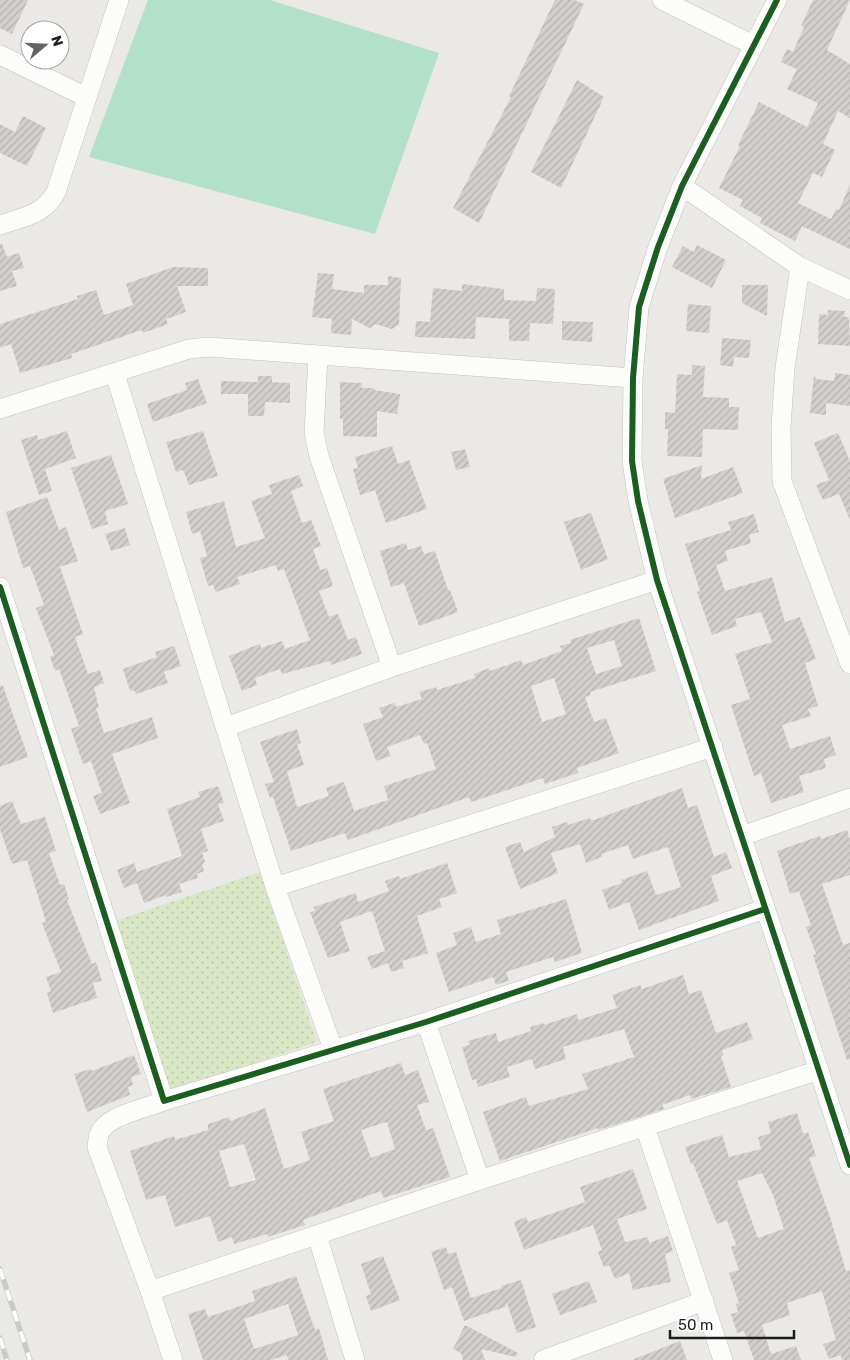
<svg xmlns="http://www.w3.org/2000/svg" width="850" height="1360" font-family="Rubik,sans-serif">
	<defs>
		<pattern id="grass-dots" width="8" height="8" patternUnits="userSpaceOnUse" patternTransform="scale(1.25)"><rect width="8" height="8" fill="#dae7c6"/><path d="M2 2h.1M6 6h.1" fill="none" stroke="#bbc6aa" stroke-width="1.8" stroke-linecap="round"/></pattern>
		<pattern id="building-hatch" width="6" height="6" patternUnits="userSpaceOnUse" patternTransform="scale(1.25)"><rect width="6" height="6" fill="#d2cfcd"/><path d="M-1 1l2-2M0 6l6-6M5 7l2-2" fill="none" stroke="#b4b1b0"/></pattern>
	</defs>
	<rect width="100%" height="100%" fill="#ebe9e6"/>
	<!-- grass -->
	<path fill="url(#grass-dots)" d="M260,872L317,1042L169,1092L112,922Z"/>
	<!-- pitch -->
	<path fill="#b3e0c9" d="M148,0H270L439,53L375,234L89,157Z"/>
	<!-- building -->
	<path fill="url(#building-hatch)" fill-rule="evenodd" d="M0,0H28L12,34L0,28Z
		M555,0H574L584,4L479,223L453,208L511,97L509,96Z
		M813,0H850L827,50L850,64V118L838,111L823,144L835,150L822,177L813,173L798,203L831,219L836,209L839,210L850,185V249L802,226L795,241L760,223L762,218L740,206L743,200L719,188L740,146L738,145L759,102L807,127L818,103L787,89L797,69L781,62L787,49L793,52L804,27L801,26Z
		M577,80L604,97L561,188L531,172Z
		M23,116L46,128L27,166L0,153V124L15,132Z
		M0,244H2L7,257L19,253L24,268L12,271L17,286L0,291Z
		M697,245L726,260L712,288L672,267L683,246L694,252Z
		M173,267L208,268V286H177L186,312L166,319L168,324L143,333L142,330L71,354L72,358L20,373L11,344L0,348V324L78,299L77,296L96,290L104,315L133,305L126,284Z
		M318,273L334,274L332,289L364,293V285H388V276L401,278L399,324L392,329L375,324L370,328L352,319L351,335L331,333L332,319L312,317Z
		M462,284L504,289V300L536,301L537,288L555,289L553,324L530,323L529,341H509V319L476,317L475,339L415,337L416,321L430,322L433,288L462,291Z
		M742,285H768L767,316L742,303Z
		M688,304L711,306L709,333L686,331Z
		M828,310L845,311L844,317H849L850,346L818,344L819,314L828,315Z
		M562,321L593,322L592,342L562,340Z
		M722,338L751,340L749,358L734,357L733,367L720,365Z
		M692,365L705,366L703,397L729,398V407H739L738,430L703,429L702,457L667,456L668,429H665V412L675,413L677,374L692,375Z
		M835,373L850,375V406L826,403V415L810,413L814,375L816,379L834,381Z
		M258,376H272V382L290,383V403L265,402L264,416H248V394H221V381L258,382Z
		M198,379L207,403L153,422L147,404L187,390L185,383Z
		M340,382L362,383L361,388H374V390L400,394L397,414L377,411V437L343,436V419H340Z
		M67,431L76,458L45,469L52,491L39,495L21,440L37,435L38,440Z
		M203,431L218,476L189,485L183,470L176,472L166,442Z
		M838,433L850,461V520L839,494L823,500L816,485L829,480L814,443Z
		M392,446L398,464L409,460L427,509L386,523L375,490L360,495L353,469L358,468L355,457Z
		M465,449L470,467L456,470L451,452Z
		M111,455L128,504L105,511L108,524L92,529L71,468Z
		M702,465L701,479L733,467L743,493L675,518L663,479Z
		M299,475L303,486L291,491L302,523L311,520L321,546L313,549L320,570L327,568L333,586L319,591L329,617L338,614L348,640L356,637L362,654L331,665L330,661L282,674L280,669L255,678L257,685L242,691L229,656L260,644L261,648L282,641L285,649L310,640L284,569L278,571L276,565L237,577L240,584L216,592L213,585L208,586L200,558L207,556L200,531L192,534L186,512L224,501L236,547L265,538L251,501L272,494L269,485Z
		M47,497L59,530L66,527L78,561L60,567L83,634L75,637L88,674L100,670L104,683L94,687L99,708H96L104,733L152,717L158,738L112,754L130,803L100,814L93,796L102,793L91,761L83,764L71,729L79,726L59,669L55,671L50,657L54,655L36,608L44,605L30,566L23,568L6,512Z
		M591,513L608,559L581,570L564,522Z
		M754,514L759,532L749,535L751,543L725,551L728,561L716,565L725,591L772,577L785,622L800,617L816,659L805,663L818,706L808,709L811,716L782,725L790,749L830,736L836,755L824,759L826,768L799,776L804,792L771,803L761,773L754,776L731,705L750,699L735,654L772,642L761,612L735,619L737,626L712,635L697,592L700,591L685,544L731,530L728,522Z
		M125,528L130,545L111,551L105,534Z
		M406,543L408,550L421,546L424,554L435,551L448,590H450L458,612L419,626L404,583L391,587L380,551Z
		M639,618L656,671L590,692L591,695L585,697L594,722L606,718L619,753L577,768L578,773L545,784L543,778L471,802L469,797L348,840L345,833L291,851L273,797L270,798L265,784L274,782L260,742L297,729L301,743L297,744L304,765L287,771L297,807L329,796L326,788L344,782L354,811L388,800L384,786L436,769L427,743L424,744L420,735L387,747L391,756L376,761L363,724L383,717L379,708L394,703L396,707L422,699L419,692L436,687L437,690L475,678L474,674L489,668L490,671L521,660L523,665L562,651L560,646L571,643L570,640ZM614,640L622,666L596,674L587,648ZM554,678L566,714L542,722L531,686Z
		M174,646L181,666L164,672L168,683L136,694L134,690L130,691L123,669L157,657L155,652Z
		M0,686H3L28,757L0,767Z
		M218,786L224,803L218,804L224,821L201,829L208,851L202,853L205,862L202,864L204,871L197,874L198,878L179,884L182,892L166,897V895L144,903L137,883L124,888L117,870L134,863L137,872L182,856L167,809L200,797L198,792Z
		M682,788L688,808L697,805L714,857L726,852L732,868L711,876L719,901L639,930L629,902L609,910L602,890L622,883L621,880L647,871L656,895L681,887L668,847L633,859L628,845L601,854L602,857L586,863L580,844L551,853L558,873L520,889L505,847L520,842L524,852L555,837L552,827L567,822L568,825L590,818L591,821Z
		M12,801L21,824L45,817L56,851L49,853L60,885L64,884L69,899L67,900L92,964L96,962L102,981L93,983L97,998L53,1013L47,993L51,991L46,977L61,972L42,923L46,922L27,860L12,864L0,829V806Z
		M847,830L850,840V875L822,884L843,945L850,943V1059L847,1060L813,955L816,954L806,927L811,925L799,891L790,894L777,851L820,836L821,839Z
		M447,863L457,893L439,899L442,907L417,916L428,953L402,961L404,968L391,972L388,963L372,969L367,957L385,951L372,911L340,922L350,951L328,958L310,912L315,911L314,907L356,893L358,902L389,891L385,881L399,876L400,879Z
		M566,899L582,953L555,962L553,957L506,972L509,981L496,985L493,977L449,992L436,953L457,945L453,933L471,927L476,942L501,934L497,920Z
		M683,975L689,994L701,990L716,1033L747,1022L753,1039L722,1050L723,1055L721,1056L731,1087L691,1099L690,1095L662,1105L664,1109L598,1130V1128L500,1161L483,1112L526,1097L529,1106L588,1089L582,1074L634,1057L624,1029L563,1047L566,1059L535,1069L532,1059L507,1067L510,1077L478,1087L476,1079L472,1080L462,1047L470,1045L468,1041L496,1033L498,1042L531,1031L530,1027L543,1023L544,1025L577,1014L578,1020L617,1008L612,995L640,985L642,989Z
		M134,1055L141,1074L131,1077L133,1085L128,1087L130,1095L87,1112L74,1074L91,1069L92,1071Z
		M401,1063L405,1075L418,1070L429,1102L417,1105L426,1130L433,1128L450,1177L383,1198L381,1191L303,1220L305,1225L268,1237L267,1234L234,1244L232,1237L218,1242L210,1216L175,1227L165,1195L146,1200L130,1151L174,1136L175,1140L208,1130V1124L229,1117L230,1121L265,1108L284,1169L310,1160L301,1132L334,1121L323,1089ZM387,1122L395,1149L371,1158L361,1130ZM244,1144L256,1180L230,1187L219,1151Z
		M797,1113L803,1134L808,1132L816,1156L809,1158L830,1217L846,1271L850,1270V1360H842L841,1355L829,1359L823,1344L836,1340L822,1291L787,1303L790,1315L762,1325L771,1354L796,1346L801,1360H754L744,1331L737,1333L731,1314L738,1312L736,1304L739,1303L729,1273L739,1270L731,1247L736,1245L727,1220L717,1224L693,1163L691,1164L685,1147L722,1135L729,1157L761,1149L758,1137L771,1133L768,1122ZM762,1173L773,1195L784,1229L758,1238L737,1181Z
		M633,1169L647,1209L617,1219L625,1242L648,1237L649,1243L668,1236L673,1251L665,1254L671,1282L633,1290L629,1273L615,1279L609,1265L604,1267L598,1252L602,1250L593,1225L524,1250L514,1222L526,1217L528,1222L585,1202L580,1187Z
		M446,1247L448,1254L456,1252L471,1298L502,1288L501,1286L521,1280L536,1327L517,1333L507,1303L505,1307L464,1321L452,1287L444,1290L431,1252Z
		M383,1256L400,1300L371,1311L366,1296L371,1294L361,1264Z
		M296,1276L315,1330L319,1328L328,1360H288L287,1355L271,1360H203L188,1314L205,1309L208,1317L255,1301L252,1291ZM288,1304L298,1335L254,1349L244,1319Z
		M589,1281L597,1302L560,1315L552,1294Z
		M465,1325L518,1353L516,1357L481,1349L485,1360H463L461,1353L453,1349Z
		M680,1341L687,1360H634V1359Z"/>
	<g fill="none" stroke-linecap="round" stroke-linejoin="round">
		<!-- minor casing -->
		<g stroke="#c2c1c0" stroke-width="20">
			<path id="minor" d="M662,0L753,45
				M777,0L682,186L658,247L639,307L633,378L632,461L638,501L657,580L850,1165
				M0,55L86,97
				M682,186L800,267L850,290
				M0,225C23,217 44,215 56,192L119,0
				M800,267L785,368L781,427L782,481L850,664
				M318,356L314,433L319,456L392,667
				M115,374L275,887L333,1049
				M0,409L189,349L209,347L633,378
				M0,587L164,1101L426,1022L765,909
				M226,727L392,667L657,580
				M742,836L850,798
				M275,887L713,747
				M426,1022L480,1180
				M164,1101C149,1107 112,1115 103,1128C98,1133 98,1140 97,1147L150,1291L173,1360
				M645,1127L723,1360
				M317,1235L355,1360
				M150,1291L480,1180L819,1070
				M543,1360L704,1301"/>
		</g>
		<!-- minor -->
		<use href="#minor" stroke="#fcfcfb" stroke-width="19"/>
		<!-- rail casing -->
		<g stroke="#cacac9" stroke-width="5.5">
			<path id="rail" d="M0,1269L30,1360
				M0,1338L7,1360"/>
		</g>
		<!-- rail -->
		<use href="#rail" stroke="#fff" stroke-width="4" stroke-dasharray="11" stroke-linecap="butt"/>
		<!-- cycleway casing -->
		<g stroke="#fff" stroke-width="9">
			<path id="cycleway" d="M777,0L682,186L658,247L639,307L633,378L632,461L638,501L657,580L850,1165
				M0,587L164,1101L426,1022L765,909"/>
		</g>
		<!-- cycleway -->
		<use href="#cycleway" stroke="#1b5e20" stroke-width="6"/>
	</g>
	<!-- north arrow -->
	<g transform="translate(45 45) rotate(71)"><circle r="24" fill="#ffffff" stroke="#a5a5a5"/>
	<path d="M0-4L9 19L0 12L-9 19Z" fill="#656463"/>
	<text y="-8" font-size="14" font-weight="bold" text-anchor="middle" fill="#1d1d1d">N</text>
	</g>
	<!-- scale -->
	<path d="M670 1330v8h124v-8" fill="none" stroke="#1d1d1d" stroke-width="2.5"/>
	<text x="678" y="1330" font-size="15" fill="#1d1d1d" stroke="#ffffff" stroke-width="4" paint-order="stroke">50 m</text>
</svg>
